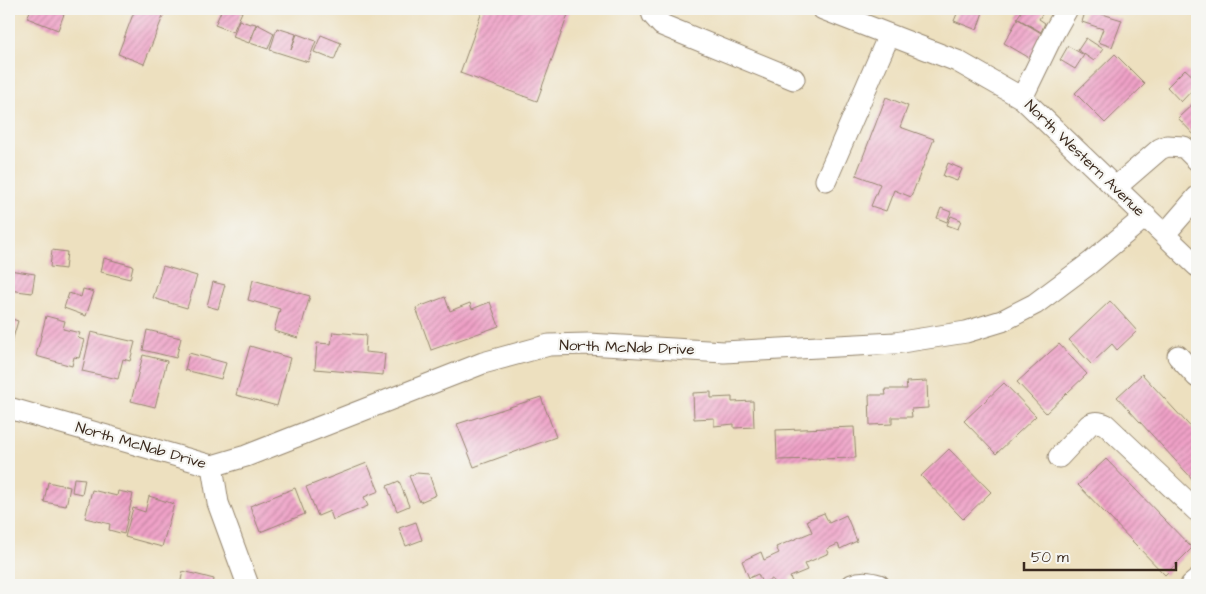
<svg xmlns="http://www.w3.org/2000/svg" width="1206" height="594" font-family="'Architects Daughter',sans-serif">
	<defs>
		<pattern id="building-hatch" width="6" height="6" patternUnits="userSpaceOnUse" patternTransform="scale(1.25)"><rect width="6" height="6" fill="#efa1c7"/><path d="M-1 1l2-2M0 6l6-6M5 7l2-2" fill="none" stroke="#c383a1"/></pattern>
	</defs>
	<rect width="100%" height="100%" fill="#f6f6f2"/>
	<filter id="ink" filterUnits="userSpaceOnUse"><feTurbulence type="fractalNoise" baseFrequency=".02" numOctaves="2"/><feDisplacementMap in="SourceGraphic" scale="10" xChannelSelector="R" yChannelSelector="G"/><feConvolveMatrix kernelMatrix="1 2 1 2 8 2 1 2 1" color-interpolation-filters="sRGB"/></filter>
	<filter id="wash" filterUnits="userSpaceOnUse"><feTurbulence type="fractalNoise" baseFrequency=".0096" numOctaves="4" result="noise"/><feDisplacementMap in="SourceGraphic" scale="20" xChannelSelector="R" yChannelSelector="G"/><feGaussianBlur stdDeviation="1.12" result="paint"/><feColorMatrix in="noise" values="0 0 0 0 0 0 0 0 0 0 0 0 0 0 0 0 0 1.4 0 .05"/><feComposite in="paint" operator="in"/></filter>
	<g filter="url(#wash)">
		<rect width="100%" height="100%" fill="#ede0bf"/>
		<g id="blocks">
			<!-- building -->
			<path fill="url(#building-hatch)" d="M31,9H66L58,30L27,18Z
				M135,9H166L144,64L118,54Z
				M222,9H235L242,12L233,32L215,25Z
				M483,9H570L537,101L460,73Z
				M959,9H984L977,30L954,21Z
				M1023,9H1041L1044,11L1039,19L1045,23L1041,32L1017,18Z
				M1086,9L1122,20L1112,47L1098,42L1103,29L1082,22Z
				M1018,19L1046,36L1033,60L1004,43Z
				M239,20L250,24L252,23L256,24L249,43L233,37Z
				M257,24L274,33L268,49L250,43Z
				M277,28L296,34L291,50L297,34L316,41L308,62L270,50Z
				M321,35L341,43L334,60L314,52Z
				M1086,38L1103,49L1094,61L1078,50Z
				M1068,46L1084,55L1075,69L1060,60Z
				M1115,54L1145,84L1105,123L1075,93Z
				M1185,69L1197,80V85L1181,102L1167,87Z
				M886,97L908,106L900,127L934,139L911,197L894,190L886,211L871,206L880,184L856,175Z
				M1197,100V138L1178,118Z
				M948,163L962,169L957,181L943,176Z
				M941,208L951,212L947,222L937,218Z
				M951,216L961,220L958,229L947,225Z
				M52,250L67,252L65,269L50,267Z
				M104,258L133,266L130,279L101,272Z
				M163,266L197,276L187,308L153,298Z
				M9,270L35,274L32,293L9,290Z
				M253,280L310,296L298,338L274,331L280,309L248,300Z
				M213,282L225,285L218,309L207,306Z
				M83,289L94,292L86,316L64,308L69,293L81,297Z
				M445,297L450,311L470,303L472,309L490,302L499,326L431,350L416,308Z
				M1110,301L1137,331L1117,350L1112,344L1091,364L1069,340Z
				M46,316L65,321L63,329L80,333L78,338L84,340L79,358L74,357L72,366L36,356Z
				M9,318L18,321L9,352Z
				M147,330L181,338L176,358L143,350Z
				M91,332L135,342L130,361L123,359L118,379L82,371Z
				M333,332L366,335L365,352L385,354L383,375L315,369L317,343L331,344Z
				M1059,344L1087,374L1046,413L1017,382Z
				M250,346L290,358L277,406L236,395Z
				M189,353L226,363L221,379L185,370Z
				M143,355L167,361L155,407L131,401Z
				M1142,374L1197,434V484L1117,397Z
				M927,381L928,408L911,409L912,417H892V424L870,425L869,395H886L885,389H907L906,382Z
				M1004,383L1036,416L996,454L964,421Z
				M711,392V398L732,397V402L753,401L754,427L734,428V424L714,426V418L694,419L693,393Z
				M541,397L556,437L474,467L457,424Z
				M854,427L856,458L777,460L776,430Z
				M949,449L991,492L963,519L921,476Z
				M1106,459L1192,548L1165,575L1078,485Z
				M367,463L379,491L364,497L368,506L333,520L330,511L318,516L306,487Z
				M416,473L429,474L436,495L420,502L409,476Z
				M74,478L85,479L82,494L72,492Z
				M399,481L409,506L397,511L387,486Z
				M48,482L70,487L66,506L44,502Z
				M295,488L305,514L260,532L250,506Z
				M92,490L117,496L118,491L133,494L124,534L109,530L110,524L85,518Z
				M149,496L174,504L162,547L125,537L133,508L145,512Z
				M824,513L829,523L846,515L857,541L840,549L838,544L827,549L829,553L804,564L807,570L790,577L792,582L784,585H775L772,579L762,583L758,574L749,578L742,561L761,552L764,560L779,553L776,547L812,532L807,520Z
				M416,522L422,540L406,546L399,528Z
				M183,571L214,579L213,585H180Z"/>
		</g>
	</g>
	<g filter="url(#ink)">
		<use href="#blocks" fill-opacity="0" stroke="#94856e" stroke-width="1"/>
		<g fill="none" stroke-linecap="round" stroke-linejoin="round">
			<!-- minor casing -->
			<g stroke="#94856e" stroke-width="23">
				<path id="minor" d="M651,9L653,15L662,25L794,79
					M823,9L957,61L1022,98L1197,266
					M1022,98L1054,32L1067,9
					M826,180L889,35
					M1116,187L1160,149L1167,146L1184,147L1197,160
					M1165,234L1197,197
					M1178,356L1197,377
					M9,408L212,466L246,456L483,363L549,345L588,344L724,352L895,343L966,332L1002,321L1035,304L1090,263L1146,216
					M1059,457L1089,425C1095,421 1100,422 1106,425L1197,511
					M212,466L218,503L248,585
					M852,585C862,581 869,582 879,585
					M1191,585L1197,580"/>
			</g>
			<!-- minor -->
			<use href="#minor" stroke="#fff" stroke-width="21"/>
		</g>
	</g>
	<g text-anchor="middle" stroke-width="4.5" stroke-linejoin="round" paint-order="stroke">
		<!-- street labels -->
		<g font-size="15" fill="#3b2a1e" stroke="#f6f6f2">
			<text transform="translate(1085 158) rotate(44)" y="5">North Western Avenue</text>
			<text transform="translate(627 347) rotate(2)" y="5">North McNab Drive</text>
			<text transform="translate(141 445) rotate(16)" y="5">North McNab Drive</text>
		</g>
	</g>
	<!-- margin -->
	<rect width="1206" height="594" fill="none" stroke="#f6f6f2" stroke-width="30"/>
	<!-- scale -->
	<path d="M1024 562v8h152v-8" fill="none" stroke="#3b2a1e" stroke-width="2.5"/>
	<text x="1031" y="562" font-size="15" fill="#3b2a1e" stroke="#f6f6f2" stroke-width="4" paint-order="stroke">50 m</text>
</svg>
